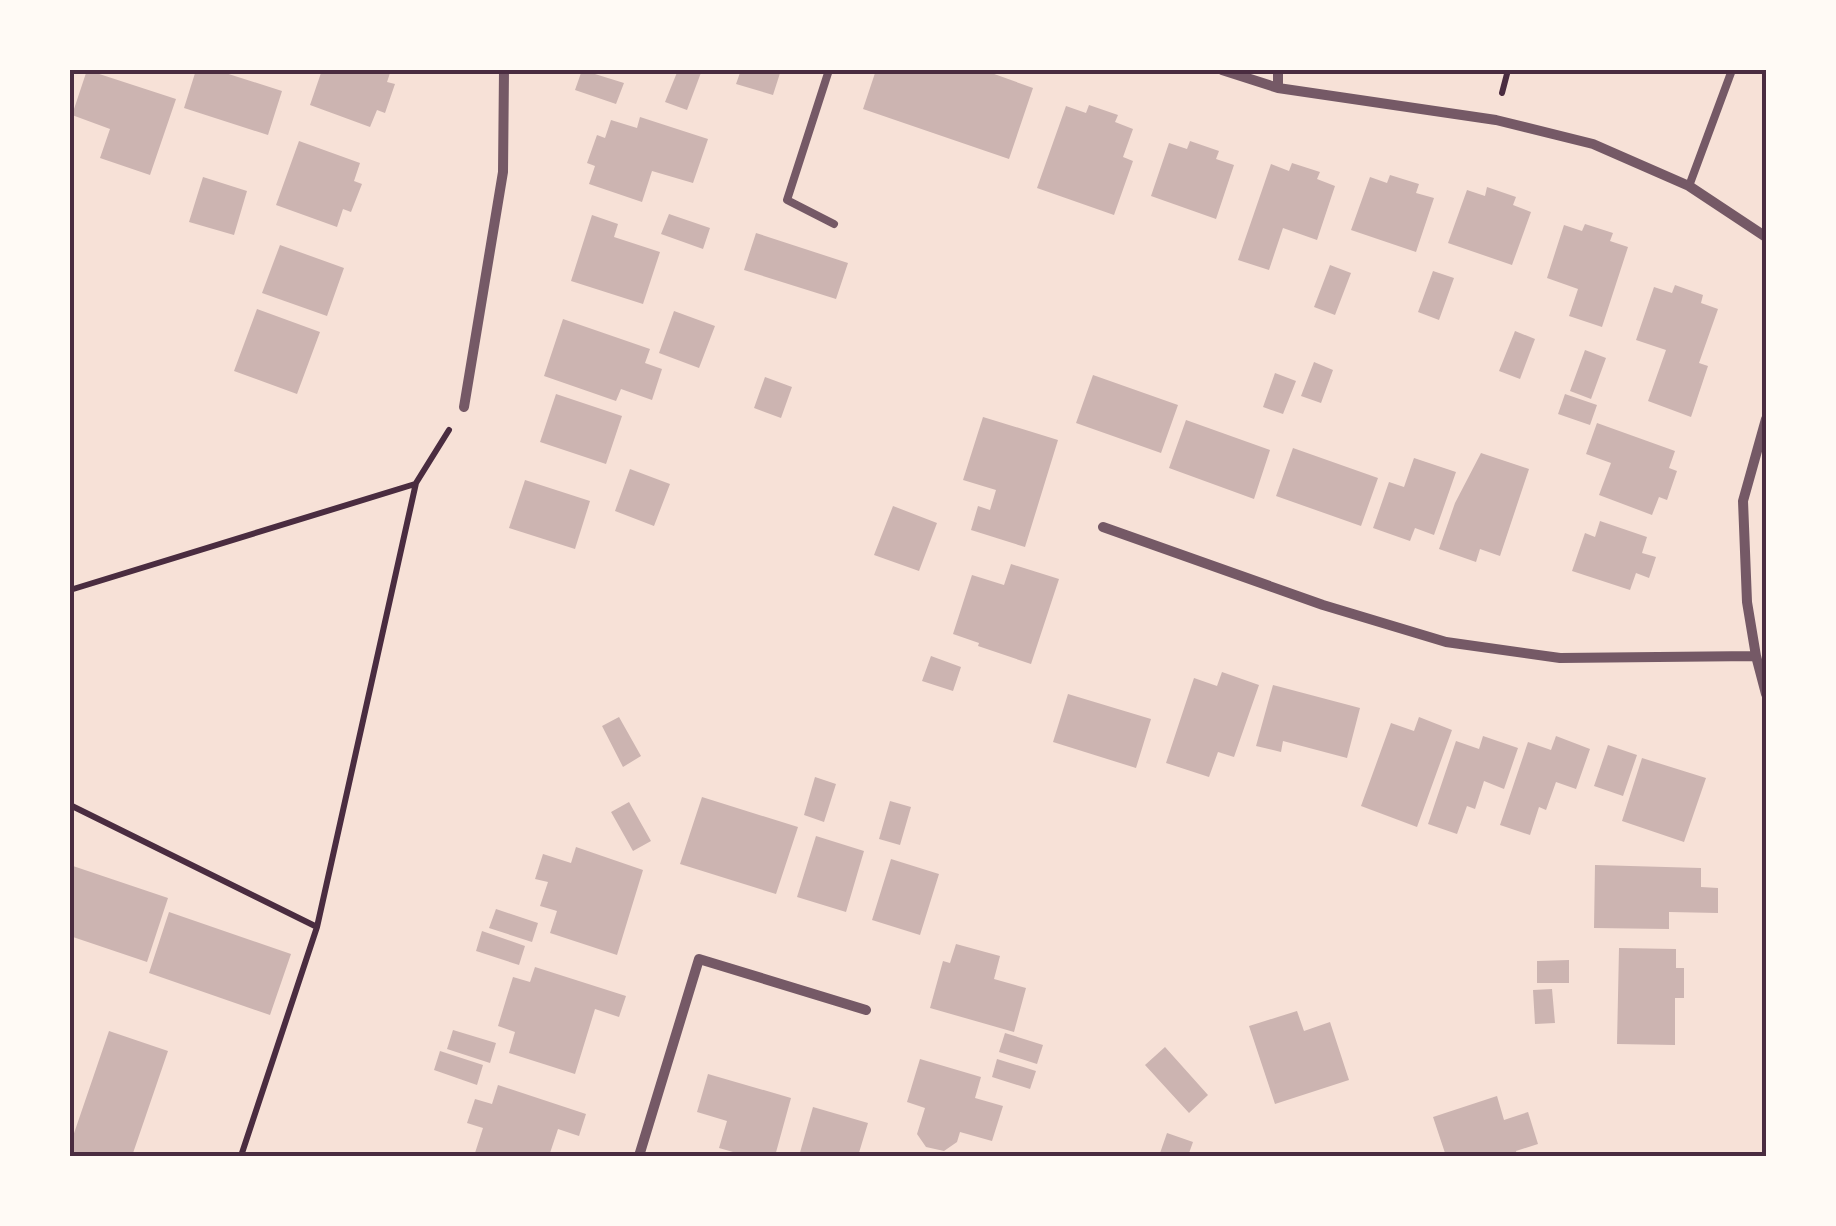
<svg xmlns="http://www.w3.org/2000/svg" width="1836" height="1226" font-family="'Asap Condensed',sans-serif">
	<rect width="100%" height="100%" fill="#f7e1d7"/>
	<!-- building -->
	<path fill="#ccb4b1" d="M87,70L176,99L150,175L100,158L110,129L72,115Z
		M196,70H216L282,91L268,135L184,108Z
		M322,70H391L387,82L395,84L385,113L377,110L370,127L310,105Z
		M582,70L624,83L616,104L575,90Z
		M678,70H702L687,110L665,102Z
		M741,70H781L773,95L736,84Z
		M876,70H983L1033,88L1009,159L863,109Z
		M1089,105L1118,115L1115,122L1133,129L1123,157L1133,161L1114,215L1037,188L1066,106L1086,113Z
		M640,117L708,139L693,183L652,171L642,202L589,184L595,166L587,163L597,135L605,138L611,120L637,128Z
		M299,141L360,163L354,181L362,184L351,212L343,209L337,227L276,205Z
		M1190,141L1219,151L1216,159L1234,165L1216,219L1151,196L1169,143L1187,149Z
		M1292,163L1320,172L1317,179L1335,186L1317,240L1283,228L1269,270L1238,260L1271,164L1289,171Z
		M1390,175L1419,184L1416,193L1434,198L1416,252L1351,230L1370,177L1387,183Z
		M203,177L247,191L234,235L189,222Z
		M1487,187L1516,197L1513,205L1531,212L1512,265L1448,243L1467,190L1485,196Z
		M669,214L710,228L703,249L661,234Z
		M592,215L618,224L614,237L660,252L643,304L571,281Z
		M1585,224L1613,233L1610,241L1628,247L1602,327L1569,316L1578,289L1547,278L1564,225L1582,231Z
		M756,233L848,263L836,299L744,270Z
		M280,245L344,268L327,316L262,293Z
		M1330,265L1351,273L1335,315L1314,307Z
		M1433,271L1454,278L1439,320L1418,312Z
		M1675,285L1703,295L1701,303L1718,309L1699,363L1708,366L1691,417L1648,401L1666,350L1636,340L1654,287L1672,293Z
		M257,309L320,332L297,394L234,371Z
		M674,311L715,326L699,368L659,353Z
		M563,319L650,349L645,363L662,369L652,400L621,389L616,401L544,376Z
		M1515,331L1535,339L1520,379L1499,371Z
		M1585,350L1606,358L1591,399L1570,391Z
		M1314,362L1333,370L1321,403L1301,396Z
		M1275,373L1296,381L1283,414L1263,407Z
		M1093,375L1178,405L1161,453L1076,423Z
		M765,377L792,387L781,418L754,408Z
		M556,394L622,416L606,464L540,442Z
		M1565,394L1597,405L1590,425L1558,414Z
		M983,417L1058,440L1025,547L971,530L978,506L990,510L996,490L963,480Z
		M1186,420L1270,450L1254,499L1169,468Z
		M1597,423L1675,451L1669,468L1677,471L1667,500L1659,497L1652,515L1599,495L1611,463L1586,454Z
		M1293,448L1378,478L1361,526L1276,496Z
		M1481,453L1529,469L1500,556L1480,549L1476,562L1439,549L1455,503Z
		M1414,458L1456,472L1434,535L1415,528L1410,541L1373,528L1389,482L1404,487Z
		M630,469L670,484L654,526L615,511Z
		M525,480L590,501L575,549L509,528Z
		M893,506L937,523L919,571L874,555Z
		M1600,521L1647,537L1642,553L1656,557L1649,578L1636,573L1630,590L1572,571L1585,533L1595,537Z
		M1011,564L1059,579L1031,664L978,646L979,643L953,634L972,575L1004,585Z
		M931,656L961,667L953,691L922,681Z
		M1222,672L1259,685L1234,757L1218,752L1209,777L1166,763L1194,678L1217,686Z
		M1273,685L1360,708L1347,758L1283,741L1281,752L1256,746Z
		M1068,694L1151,719L1136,768L1053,742Z
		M619,717L641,756L623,767L602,726Z
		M1419,717L1452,730L1417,827L1361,806L1391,723L1414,731Z
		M1483,736L1518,748L1504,789L1484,781L1475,809L1467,806L1457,834L1428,824L1456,741L1479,749Z
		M1556,736L1590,749L1576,789L1556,782L1546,810L1539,807L1530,835L1500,825L1528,742L1551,750Z
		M1608,745L1637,755L1623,796L1594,786Z
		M1642,758L1706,778L1684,842L1622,821Z
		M815,777L836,784L824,822L804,815Z
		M702,797L798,827L776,894L680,864Z
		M890,801L911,807L900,845L879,839Z
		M629,802L651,841L633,851L611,812Z
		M816,836L864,851L846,912L797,897Z
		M576,847L643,870L617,955L550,933L557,911L540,906L548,882L535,879L543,854L571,863Z
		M891,859L939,874L920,935L872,920Z
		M70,865L168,898L147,962L70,936Z
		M1595,865L1701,868V887L1718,888V913L1669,912V929L1594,928Z
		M496,909L538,923L532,942L489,928Z
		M169,912L291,954L270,1015L149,973Z
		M482,931L525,946L519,965L476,951Z
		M956,944L1000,956L994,979L1026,988L1014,1032L930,1008L943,961L950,963Z
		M1619,948L1676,949V968H1684V998H1675V1045L1617,1044Z
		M1569,960V983H1537V961Z
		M535,967L626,996L619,1017L595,1009L575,1074L509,1053L515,1032L498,1026L513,977L530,982Z
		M1552,989L1555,1023L1535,1024L1533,990Z
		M1297,1011L1304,1031L1330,1022L1349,1080L1275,1104L1249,1026Z
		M453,1030L496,1043L490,1063L447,1049Z
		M109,1031L168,1051L132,1156H70V1145Z
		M1005,1033L1043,1045L1037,1064L999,1052Z
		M1165,1047L1208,1095L1189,1113L1145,1065Z
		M440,1051L483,1065L477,1085L434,1070Z
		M920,1059L981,1077L975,1098L1003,1106L992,1141L960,1132L957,1142L944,1151L926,1147L917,1134L925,1108L907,1102Z
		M997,1059L1036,1071L1030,1089L992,1077Z
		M708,1074L791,1098L775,1156H740V1154L719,1148L727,1121L697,1112Z
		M498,1085L586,1114L579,1136L558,1129L549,1156H474L483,1128L467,1123L475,1099L492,1104Z
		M1497,1096L1504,1120L1528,1112L1538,1144L1516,1151L1517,1156H1446L1433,1117Z
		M813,1107L868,1123L858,1156H799Z
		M1167,1133L1193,1142L1188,1156H1159Z"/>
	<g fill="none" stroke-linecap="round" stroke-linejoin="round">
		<!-- path -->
		<path stroke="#4a2c40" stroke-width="6" d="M1502,93L1508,70
			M70,590L415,484
			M70,805L317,927
			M241,1156L317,927L416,483L449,430"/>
		<!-- service -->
		<path stroke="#755966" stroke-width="8" d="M829,70L787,200L834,224
			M1689,186L1732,70"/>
		<!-- minor -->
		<path stroke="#755966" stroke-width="10" d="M1222,70L1278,88L1496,120L1593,144L1689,186L1766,237
			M1278,88V70
			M464,407L503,172L504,70
			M1766,419L1743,501L1747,602L1756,656L1766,694
			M1103,527L1323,605L1446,642L1560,658L1756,656
			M639,1156L699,959L866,1010"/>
	</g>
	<!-- border -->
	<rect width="1836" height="1226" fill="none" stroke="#fffaf5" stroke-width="145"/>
	<rect x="72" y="72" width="1692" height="1082" fill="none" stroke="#4a2c40" stroke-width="4"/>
</svg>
